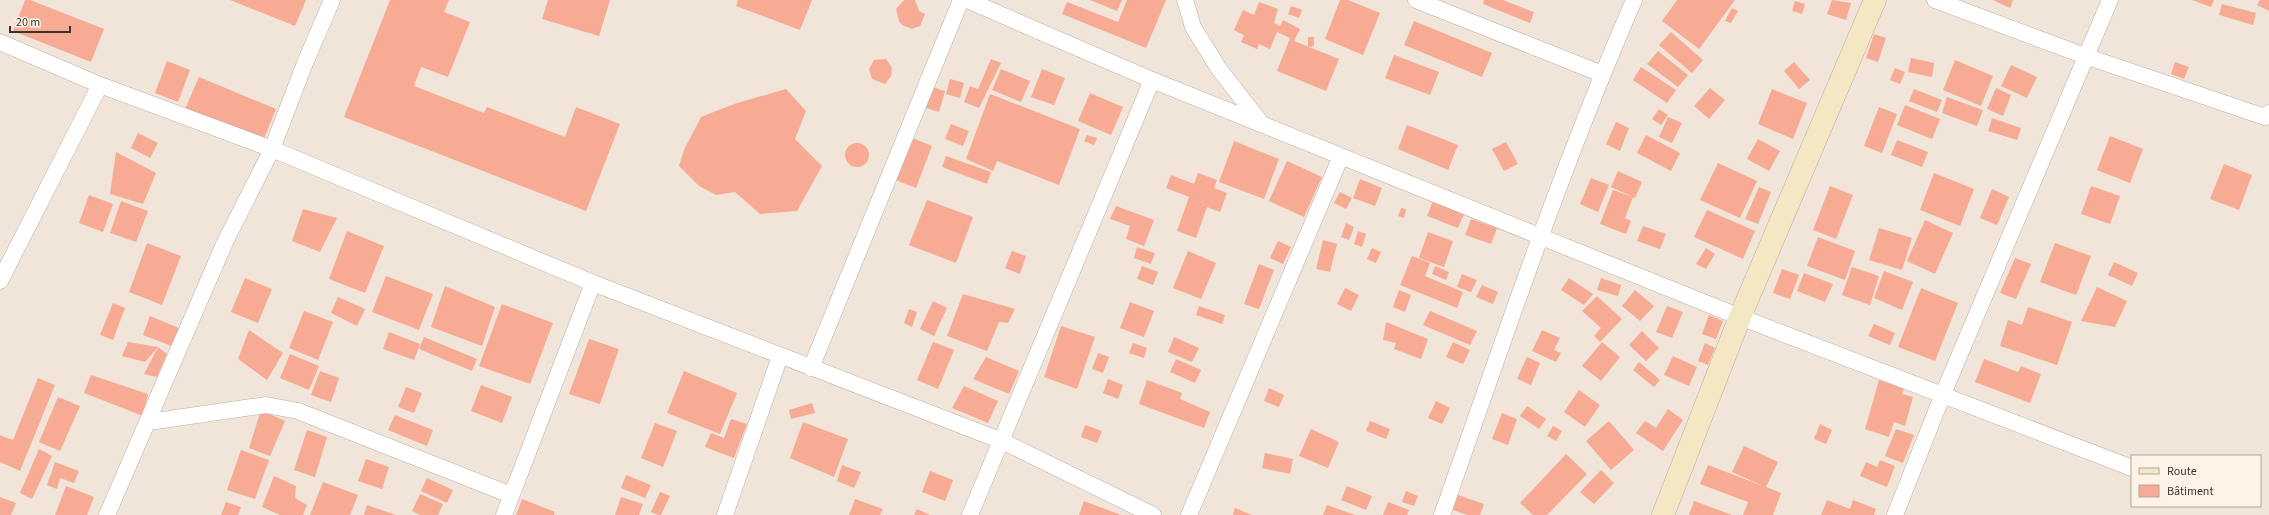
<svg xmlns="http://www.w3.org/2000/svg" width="2269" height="515" font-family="'Source Sans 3',sans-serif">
	<rect width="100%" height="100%" fill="#f1e4d9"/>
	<!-- building -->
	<path fill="#f7ab94" d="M25,0H30L104,29L91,62L13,31Z
		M230,0H306L295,26Z
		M390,0H449L444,12L470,22L448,77L421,67L414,86L484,113L487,107L565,137L576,107L620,124L586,211L344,117Z
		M548,0H610L599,36L542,19Z
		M738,0H812L800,30L736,6Z
		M904,0H915L919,11L925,14L920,26L912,29L902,25L899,21L896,9Z
		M1090,0H1122L1117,11Z
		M1127,0H1166L1146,48L1062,14L1067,2L1118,22Z
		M1340,0H1348L1380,13L1363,55L1325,39Z
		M1484,0H1503L1534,12L1530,23L1483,4Z
		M1677,0H1735L1699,49L1662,21Z
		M1832,0L1851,3L1846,20L1827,14Z
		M1993,0H2013L2010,8Z
		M2192,0H2214L2211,7Z
		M2260,0H2269V11L2257,5Z
		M1795,1L1805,4L1802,14L1792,11Z
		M1259,2L1278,9L1274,23L1280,26L1283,20L1300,29L1294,41L1339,59L1326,91L1277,71L1290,38L1277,32L1270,49L1259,44L1257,49L1241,42L1244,35L1234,30L1243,10L1254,15Z
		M2222,4L2256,13L2253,25L2219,15Z
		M1291,6L1302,10L1299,18L1288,14Z
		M1732,8L1738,11L1731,23L1725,21Z
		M1414,21L1492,53L1482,77L1404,45Z
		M1671,32L1703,60L1692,73L1659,45Z
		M1874,34L1886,38L1878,62L1866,58Z
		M1308,37H1314V46L1308,47Z
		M1658,51L1688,75L1678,87L1647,64Z
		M1394,55L1439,72L1430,95L1385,78Z
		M1911,58L1934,63L1932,77L1908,72Z
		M886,59L892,68L891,76L885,84L872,79L869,69L874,60Z
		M991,59L1001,63L979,108L964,102L970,86L978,89Z
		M1955,60L1993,76L1981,106L1943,90Z
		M167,61L190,70L178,102L155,93Z
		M1794,62L1810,80L1799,89L1784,71Z
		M2175,62L2189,67L2184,79L2171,74Z
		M2011,65L2037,77L2027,98L2001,86Z
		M1641,67L1676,90L1667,103L1633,80Z
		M1895,68L1905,72L1900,84L1890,80Z
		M1001,69L1030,81L1021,102L992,90Z
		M1042,69L1065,78L1054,105L1031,97Z
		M199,77L276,109L263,141L185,109Z
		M950,79L964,83L960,98L946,94Z
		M932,87L945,91L939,112L926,108Z
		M1710,88L1725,100L1709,119L1694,106Z
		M1996,88L2011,95L2003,116L1987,109Z
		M786,89L806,111L795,139L822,166L797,211L760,214L735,192L716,195L699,186L679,166L684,150L701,117L734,104Z
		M1772,89L1807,103L1793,139L1758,124Z
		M1914,89L1942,100L1937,112L1909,101Z
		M1090,93L1123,107L1111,135L1078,121Z
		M990,94L1080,129L1059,185L997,161L993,171L966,159Z
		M1947,97L1983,110L1977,126L1942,113Z
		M1905,105L1940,119L1932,139L1897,125Z
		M1879,107L1897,114L1882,153L1864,146Z
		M1659,109L1668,115L1661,125L1652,119Z
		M1668,117L1682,123L1672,143L1659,137Z
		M1992,118L2021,128L2017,140L1988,131Z
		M1616,122L1629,128L1620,151L1606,144Z
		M951,124L969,131L963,146L945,139Z
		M1407,125L1458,145L1448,170L1398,149Z
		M138,133L158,143L150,158L131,148Z
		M1087,135L1097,138L1094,145L1084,141Z
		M1646,135L1680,153L1671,171L1637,153Z
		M2110,136L2143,149L2130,183L2097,170Z
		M910,137L932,146L916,188L893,179Z
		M1758,139L1780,151L1769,171L1747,159Z
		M1897,140L1928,152L1922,167L1891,155Z
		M1234,141L1279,159L1264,199L1219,182Z
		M1506,142L1518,164L1504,171L1492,149Z
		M845 155a12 12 0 1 1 24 0a12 12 0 1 1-24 0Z
		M116,152L156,173L143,204L110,194Z
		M946,156L991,172L987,184L942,167Z
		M1287,161L1322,177L1304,217L1269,201Z
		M1718,163L1757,181L1740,218L1700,200Z
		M2224,164L2252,175L2239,210L2210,199Z
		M1618,171L1642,182L1635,198L1611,187Z
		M1198,173L1217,180L1214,188L1227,193L1220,212L1207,207L1196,238L1177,231L1189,197L1166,188L1171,175L1194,184Z
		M1934,173L1974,189L1960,226L1920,210Z
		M1591,178L1609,185L1598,212L1580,204Z
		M1360,179L1382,188L1375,206L1353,198Z
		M1830,186L1853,195L1836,239L1813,230Z
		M2091,186L2120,196L2110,224L2081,214Z
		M1759,187L1771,192L1758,224L1745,219Z
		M1992,189L2009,197L1997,225L1980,218Z
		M1613,190L1633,197L1625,218L1631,221L1626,234L1600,224Z
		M1340,192L1352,198L1346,209L1334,203Z
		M89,195L113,204L103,232L79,223Z
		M927,200L973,217L956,263L909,245Z
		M121,201L148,211L136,242L110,233Z
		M1433,201L1464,214L1458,228L1427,216Z
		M1116,206L1154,220L1144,246L1126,239L1130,226L1110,219Z
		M1401,208L1406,209L1404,218L1398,216Z
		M303,209L337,218L320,252L292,241Z
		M1707,210L1755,231L1743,259L1694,237Z
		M1471,219L1497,228L1491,244L1465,235Z
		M1925,220L1953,233L1935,274L1907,261Z
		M1346,223L1354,227L1349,240L1341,237Z
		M1643,226L1666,234L1660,249L1637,241Z
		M1879,228L1912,238L1902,270L1869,260Z
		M347,231L384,246L365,293L329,279Z
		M1358,231L1366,234L1362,247L1354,244Z
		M1428,232L1453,241L1444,267L1419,258Z
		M1818,237L1855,251L1845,280L1807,266Z
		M1323,240L1337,244L1330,272L1316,269Z
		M1278,241L1291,247L1283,264L1270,258Z
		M147,243L181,256L162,305L129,292Z
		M2055,243L2091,256L2076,295L2040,282Z
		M1137,247L1155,253L1151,264L1134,258Z
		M1372,248L1381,252L1376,263L1367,259Z
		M1706,248L1715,254L1706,269L1696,264Z
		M1012,251L1026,256L1020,274L1005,268Z
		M1188,251L1216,263L1201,299L1173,288Z
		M1412,256L1430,263L1425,276L1463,292L1457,308L1400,285Z
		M2015,258L2031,264L2016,299L2000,293Z
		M2114,262L2138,273L2132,286L2108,275Z
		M1259,264L1274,270L1259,309L1244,304Z
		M1142,266L1158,272L1153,285L1137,279Z
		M1435,266L1449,272L1446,280L1432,274Z
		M1852,267L1879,276L1870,305L1842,295Z
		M1782,269L1799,275L1790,299L1773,293Z
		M1884,271L1913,282L1902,310L1874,298Z
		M1804,273L1833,284L1825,302L1797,291Z
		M1462,274L1477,280L1471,292L1457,287Z
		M386,276L433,294L419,330L372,312Z
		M245,278L272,289L258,323L231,312Z
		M1569,278L1593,294L1584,305L1561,290Z
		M1601,278L1621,285L1618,296L1597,290Z
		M1482,285L1498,292L1493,304L1476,297Z
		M445,286L495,307L482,346L431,327Z
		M2097,287L2127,301L2115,327L2081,321Z
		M1345,288L1359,295L1351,311L1337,304Z
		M1921,288L1958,303L1935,361L1898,347Z
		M1399,290L1411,295L1405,312L1393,307Z
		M1635,290L1654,306L1640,321L1622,306Z
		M963,294L1015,309L1008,323L999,322L987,351L947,336Z
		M1597,296L1622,319L1600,342L1594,336L1601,328L1582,311Z
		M338,297L365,309L357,326L331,313Z
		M933,301L947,308L934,336L920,329Z
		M1130,302L1154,311L1144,337L1120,328Z
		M113,303L125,308L113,340L100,335Z
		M502,304L553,323L530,384L479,366Z
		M1199,306L1225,315L1222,324L1196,315Z
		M1667,306L1683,312L1672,338L1656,332Z
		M2028,307L2072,322L2057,365L2000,346L2008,320L2022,325Z
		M909,309L917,312L912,327L904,323Z
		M304,311L333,322L318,360L289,348Z
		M1430,311L1477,331L1470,345L1423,325Z
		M1709,315L1723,321L1716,339L1702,334Z
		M150,316L181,329L174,347L143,335Z
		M1386,322L1428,339L1421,359L1394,349L1396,343L1383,340Z
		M1874,324L1895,333L1890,345L1868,336Z
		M1061,326L1095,337L1077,389L1044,377Z
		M249,330L283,353L267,380L238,359Z
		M1542,330L1560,338L1554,350L1561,353L1556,362L1532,351Z
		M1642,331L1659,348L1646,361L1629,345Z
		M389,332L420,344L414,360L383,349Z
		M424,337L477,359L472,371L419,349Z
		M1174,337L1199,348L1192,362L1168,352Z
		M589,339L619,349L600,404L569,394Z
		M128,342L158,347L167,354L157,377L144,374L158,347L145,362L122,356Z
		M933,342L954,350L938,389L917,380Z
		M1453,342L1470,350L1463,364L1446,357Z
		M1602,342L1620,357L1601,381L1582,366Z
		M1133,343L1147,348L1144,358L1129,353Z
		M1705,343L1715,348L1708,365L1698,361Z
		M1098,353L1109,357L1103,373L1092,369Z
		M290,354L319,366L309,390L280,378Z
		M1673,356L1697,367L1689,386L1664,375Z
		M986,357L1019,371L1009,394L973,379Z
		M1527,357L1540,363L1531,385L1517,379Z
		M1176,359L1201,370L1195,383L1170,372Z
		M1984,359L2018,372L2021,366L2041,374L2030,403L1975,382Z
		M1639,362L1660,380L1654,387L1633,370Z
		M320,371L339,378L331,402L311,395Z
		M684,371L737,393L720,434L667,413Z
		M91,375L148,394L143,416L84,393Z
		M38,378L55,385L20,471L0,462V435L13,440Z
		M1108,379L1123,385L1118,399L1103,393Z
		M1147,380L1182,393L1180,399L1210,412L1204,428L1139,404Z
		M1879,380L1904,388L1902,394L1913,397L1905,426L1894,422L1889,437L1865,429Z
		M481,385L512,397L502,423L471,411Z
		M964,386L998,401L988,423L952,408Z
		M406,387L422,393L414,413L398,407Z
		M1269,388L1284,395L1279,407L1264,401Z
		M1579,390L1600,405L1585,427L1564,412Z
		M58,397L80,406L60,451L39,442Z
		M1436,401L1450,408L1442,424L1428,418Z
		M812,403L815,413L791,419L789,410Z
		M1527,406L1546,419L1539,429L1520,416Z
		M1668,409L1683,420L1663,451L1636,433L1645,421L1656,428Z
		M261,410L285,421L270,456L249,448Z
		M1502,413L1517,419L1508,445L1492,439Z
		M395,415L433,430L427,446L388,430Z
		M731,419L747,424L734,458L705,447L711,433L724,438Z
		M1370,421L1390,429L1386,439L1366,431Z
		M1609,421L1634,450L1611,470L1586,441Z
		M803,422L848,439L834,477L790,458Z
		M655,423L677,431L663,467L641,458Z
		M1820,424L1832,430L1826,444L1814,439Z
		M1085,425L1102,431L1097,443L1081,437Z
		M1553,426L1562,431L1556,441L1547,436Z
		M1311,429L1339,442L1328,468L1299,456Z
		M1896,429L1914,435L1903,463L1885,456Z
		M307,430L327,437L315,477L294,470Z
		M1744,446L1778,462L1766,487L1781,493L1773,515H1743L1748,502L1700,484L1708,465L1763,486L1732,472Z
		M39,449L52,456L32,499L20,493Z
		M241,450L269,460L255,499L227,490Z
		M1265,453L1293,459L1290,474L1262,468Z
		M1566,454L1587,474L1547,515H1533L1520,503Z
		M366,459L389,467L382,489L358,481Z
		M1880,460L1895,466L1887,487L1860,476L1866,462L1877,467Z
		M55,462L79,471L74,483L60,478L57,489L47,485Z
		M842,465L861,472L854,488L837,481Z
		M1601,470L1614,483L1594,504L1580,492Z
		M930,471L953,480L945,501L922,492Z
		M626,475L651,485L645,498L621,488Z
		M274,476L296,486L295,498L307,505L303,515H280L262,507Z
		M427,478L453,490L447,503L421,491Z
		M323,482L358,495L350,515H310Z
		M66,486L94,497L87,515H55Z
		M1347,486L1372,496L1366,510L1341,500Z
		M1406,491L1418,496L1414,506L1402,502Z
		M660,492L670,496L661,515H658L651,512Z
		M420,494L443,504L438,515H420L412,511Z
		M1458,495L1484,504L1480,515H1467L1453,510Z
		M0,497L16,503L11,515H0Z
		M621,497L643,504L639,515H615Z
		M522,499L555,512L554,515H516Z
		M855,499L883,509L880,515H849Z
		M1827,500L1850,509L1853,500L1876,509L1874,515H1821Z
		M1084,501L1121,515H1079Z
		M1694,501L1732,515H1689Z
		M226,502L241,507L238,515H221Z
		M1388,502L1409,510L1407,515H1383Z
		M367,505L396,515H364Z
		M1327,505L1355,515H1323Z
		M1235,508L1252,515H1233Z
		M917,509L930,515H914Z"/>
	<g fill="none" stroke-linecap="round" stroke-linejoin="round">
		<!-- street casing -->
		<g stroke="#bbaea4" stroke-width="17">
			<path id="street" d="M967,0L1152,80L1740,317L2132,468
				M1185,0L1193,27L1219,69L1261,123
				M1416,0L1602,74
				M1935,0L2085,56L2265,117L2269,113
				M0,42L100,85L272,149L593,283L1002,441L1153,515
				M0,281L100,85
				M811,368L961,0
				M149,422L266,405L298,411L511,495
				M107,515L225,242L272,149L305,63L332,0
				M504,515L593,283
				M725,515L780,356
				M970,515L1152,80
				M1189,515L1341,156
				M1442,515C1503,342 1561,168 1634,0
				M1895,515L1943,394L2110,0"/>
		</g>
		<!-- secondary casing -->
		<g stroke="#bbaea4" stroke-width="23">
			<path id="secondary" d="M1663,515L1740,317L1875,0"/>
		</g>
		<!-- street -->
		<use href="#street" stroke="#fff" stroke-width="16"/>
		<!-- secondary -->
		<use href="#secondary" stroke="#f4e7c4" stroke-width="22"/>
	</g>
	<!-- legend -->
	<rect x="2131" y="455" width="130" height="52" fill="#fff2e7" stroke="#b0a69e"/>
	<rect x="2139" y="468" width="20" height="6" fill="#f4e7c4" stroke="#b0a69e"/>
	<text x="2167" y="475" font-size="12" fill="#393430">Route</text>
	<rect x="2139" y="485" width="20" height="12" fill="#f7ab94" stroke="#b0a69e"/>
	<text x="2167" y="495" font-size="12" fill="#393430">Bâtiment</text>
	<!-- scale -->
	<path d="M10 26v6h60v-6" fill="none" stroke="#393430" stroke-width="2"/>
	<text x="16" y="26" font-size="12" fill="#393430" stroke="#fff2e7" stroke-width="3" paint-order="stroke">20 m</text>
</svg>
